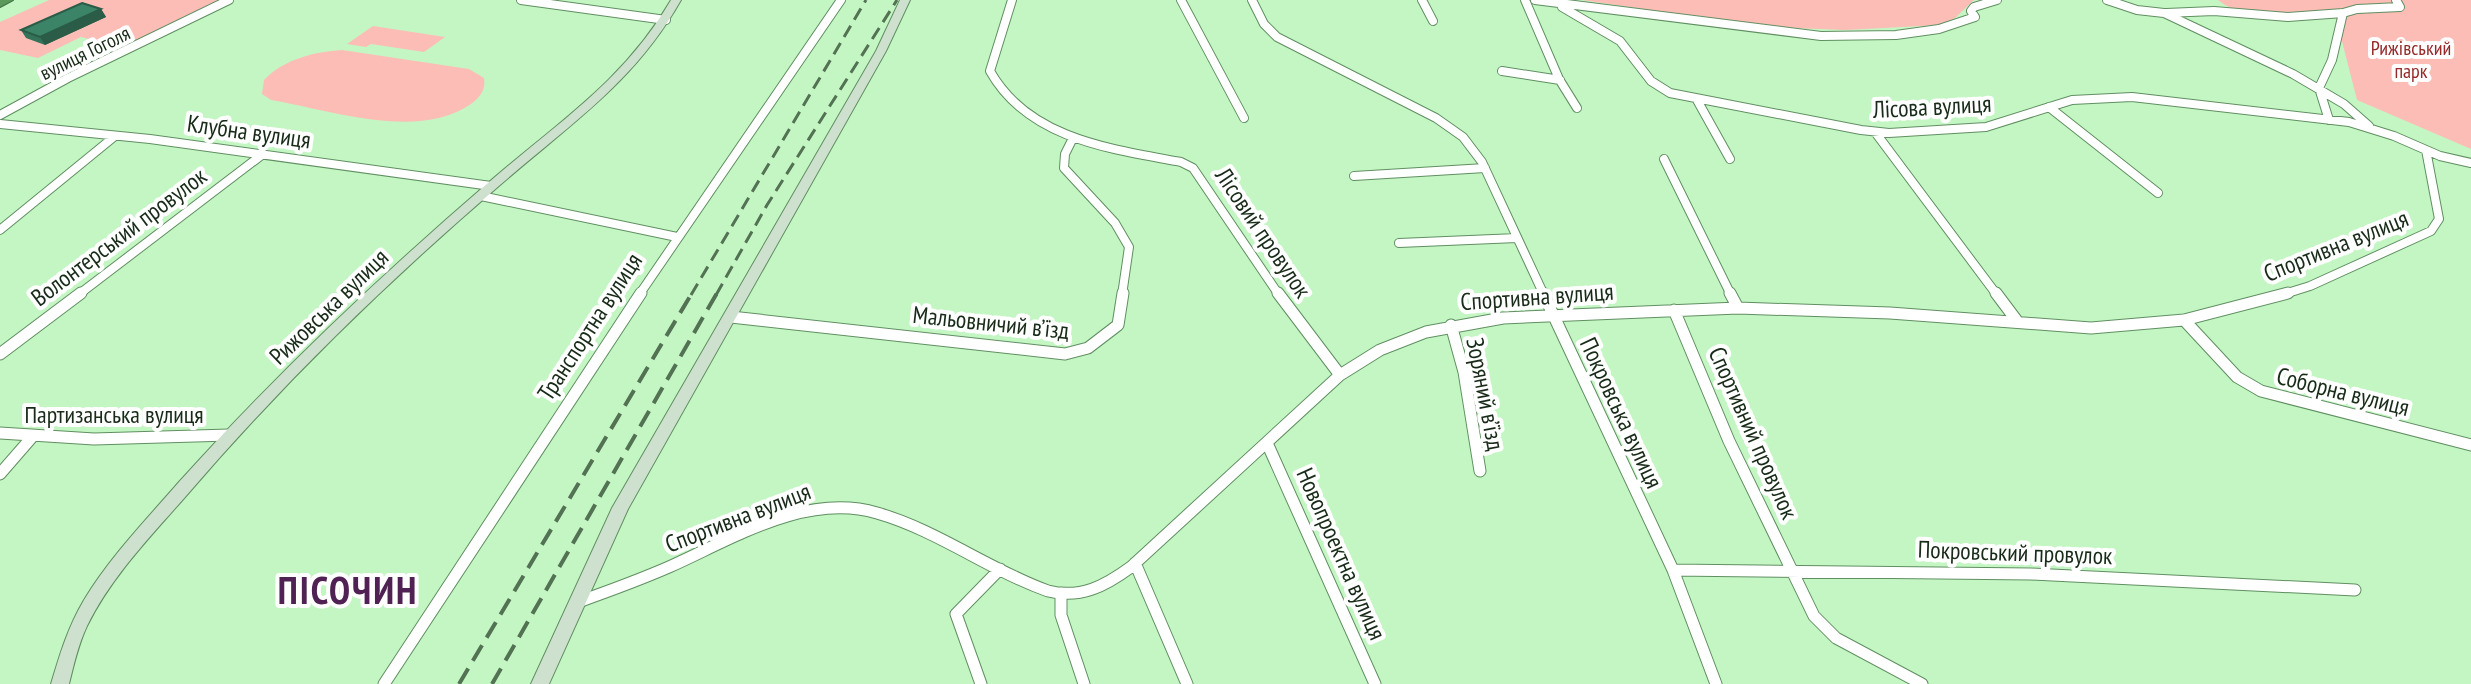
<svg xmlns="http://www.w3.org/2000/svg" width="2471" height="684" font-family="'PT Sans Narrow',sans-serif">
	<rect width="100%" height="100%" fill="#c4f6c4"/>
	<!-- green -->
	<path fill="#fcbdb7" d="M49,0H220L124,48L81,37L38,58L0,50V22Z
		M1582,0H1974L1955,18L1940,25L1846,30L1766,27Z
		M2218,0H2471V149L2357,100L2334,10C2299,13 2246,24 2218,0Z
		M373,26L445,37L424,52L371,44L366,47L347,44Z
		M342,50L469,69L484,78C486,90 480,97 471,104C418,141 330,110 271,100L262,94L264,80C284,59 314,52 342,50Z"/>
	<g fill="none" stroke-linecap="round" stroke-linejoin="round">
		<!-- street-far1 casing -->
		<g stroke="#608f61" stroke-width="10">
			<path id="street-far1" d="M521,0L666,20
				M1012,0L990,71C1028,139 1111,149 1181,162L1193,168L1279,295
				M1181,0L1244,118
				M1252,0L1264,24L1277,37L1436,118L1463,137L1482,162L1544,295
				M1422,0L1433,21
				M1525,0L1559,79L1577,108
				M1535,0L1821,36L1896,35L1939,29L1975,17L1971,11L1974,7L1997,0
				M2107,0L2137,10L2164,13L2293,74L2344,104L2369,126
				M1562,7L1620,41L1651,81L1670,93L1861,130L1889,133L1986,127L2072,100L2132,97L2349,122L2394,136L2440,156L2471,163
				M2166,13L2214,11L2288,17L2343,13
				M1502,71L1560,80
				M1697,100L1730,159
				M2049,107L2158,193
				M0,115L68,78L229,0
				M2329,120L2319,88L2332,60L2343,13L2357,9L2400,7L2396,0
				M0,124L150,139L491,186
				M1875,132L1997,295
				M1073,138L1065,154L1064,168L1115,223L1129,247L1122,295
				M1664,159L1731,295
				M1354,176L1485,168
				M481,196L677,237
				M0,230L115,136
				M1399,243L1517,238
				M78,295L263,154
				M639,295L841,0
				M2281,295L2310,286L2431,231L2439,219L2426,150"/>
		</g>
		<!-- street casing -->
		<g stroke="#608f61" stroke-width="13">
			<path id="street" d="M1278,293L1340,375
				M1543,293L1673,570L1716,684
				M1730,293L1738,308
				M1996,293L2017,321
				M1674,310L1729,441L1814,616L1836,638L1922,684
				M731,317L1065,354L1088,348L1118,325L1123,293
				M2184,320L2237,377L2261,391L2471,445
				M1451,325L1464,372L1480,471
				M0,354L81,293
				M0,433L94,439L229,435
				M1267,443L1375,684
				M0,474L33,436
				M1135,563L1187,684
				M1673,570L2031,574L2355,590
				M1061,593V615L1084,684
				M578,602C609,591 639,580 669,567C732,539 806,492 877,513C937,530 989,570 1048,591C1081,599 1105,586 1131,567L1340,375L1380,350L1426,332L1503,318L1738,308L1890,313L2091,328L2184,320L2288,293
				M384,684L641,293
				M981,684L956,614L1000,569"/>
		</g>
		<!-- secondary casing -->
		<g stroke="#608f61" stroke-width="2">
			<path id="secondary" d="M671,0H681C634,83 570,124 500,185C388,281 282,384 186,496C150,537 111,577 87,626C78,645 74,664 69,684H51C60,654 68,627 84,600C110,557 146,520 179,482C275,375 379,277 488,183C557,123 624,81 671,0Z
				M900,0H910L886,51L628,509L549,684H531L612,508L876,51Z"/>
		</g>
		<!-- highway casing -->
		<g stroke="#437244" stroke-width="2">
			<path id="highway" d="M0,0H13L0,7Z"/>
		</g>
		<!-- street-far1 -->
		<use href="#street-far1" stroke="#fff" stroke-width="8"/>
		<!-- street -->
		<use href="#street" stroke="#fff" stroke-width="11"/>
		<!-- secondary -->
		<use href="#secondary" fill="#cee0ce" fill-rule="evenodd"/>
		<!-- highway -->
		<use href="#highway" fill="#5a985c" fill-rule="evenodd"/>
		<!-- rail-far1 -->
		<path stroke="#537153" stroke-width="3" stroke-dasharray="13 7" stroke-linecap="butt" d="M691,295L866,0
			M716,295L767,205L897,0"/>
		<!-- rail -->
		<path stroke="#537153" stroke-width="4" stroke-dasharray="18 9" stroke-linecap="butt" d="M459,684L692,293
			M492,684L717,293"/>
	</g>
	<!-- wall -->
	<path fill="#347259" d="M101,9L106,17L45,45L26,38L21,30Z"/>
	<!-- shaded-wall -->
	<path fill="#2a5c48" d="M101,9L106,17L45,45L40,37Z"/>
	<!-- building -->
	<path fill="#3c8467" stroke="#2a5c48" stroke-width="2" d="M82,3L101,9L40,37L21,30Z"/>
	<g text-anchor="middle" stroke-width="8" stroke-linejoin="round" paint-order="stroke">
		<!-- far-park labels -->
		<g font-size="20" fill="#962a2a" stroke="#fff">
			<text x="2411" y="55">Рижівський<tspan x="2411" dy="23">парк</tspan></text>
		</g>
		<!-- far-street labels -->
		<g font-size="20" fill="#182b18" stroke="#fff">
			<text transform="translate(85 53) rotate(-26)" y="7">вулиця Гоголя</text>
		</g>
		<!-- street labels -->
		<g font-size="24" fill="#182b18" stroke="#fff">
			<text transform="translate(1932 107) rotate(-3)" y="8">Лісова вулиця</text>
			<text transform="translate(249 132) rotate(8)" y="8">Клубна вулиця</text>
			<text transform="translate(1263 233) rotate(56)" y="8">Лісовий провулок</text>
			<text transform="translate(119 237) rotate(-37)" y="8">Волонтерський провулок</text>
			<text transform="translate(2336 246) rotate(-22)" y="8">Спортивна вулиця</text>
			<text transform="translate(1537 297) rotate(-4)" y="8">Спортивна вулиця</text>
			<text transform="translate(329 307) rotate(-44)" y="8">Рижовська вулиця</text>
			<text transform="translate(991 323) rotate(6)" y="8">Мальовничий в’їзд</text>
			<text transform="translate(590 327) rotate(-57)" y="8">Транспортна вулиця</text>
			<text transform="translate(2343 392) rotate(14)" y="8">Соборна вулиця</text>
			<text transform="translate(1485 394) rotate(79)" y="8">Зоряний в’їзд</text>
			<text transform="translate(1621 413) rotate(65)" y="8">Покровська вулиця</text>
			<text x="114" y="423">Партизанська вулиця</text>
			<text transform="translate(1753 433) rotate(66)" y="8">Спортивний провулок</text>
			<text transform="translate(738 518) rotate(-21)" y="8">Спортивна вулиця</text>
			<text transform="translate(2015 553) rotate(2)" y="8">Покровський провулок</text>
			<text transform="translate(1341 554) rotate(66)" y="8">Новопроектна вулиця</text>
		</g>
		<!-- near-district labels -->
		<g font-size="38" font-weight="bold" letter-spacing="2" fill="#502153" stroke="#fff">
			<text x="348" y="604">ПІСОЧИН</text>
		</g>
	</g>
</svg>
